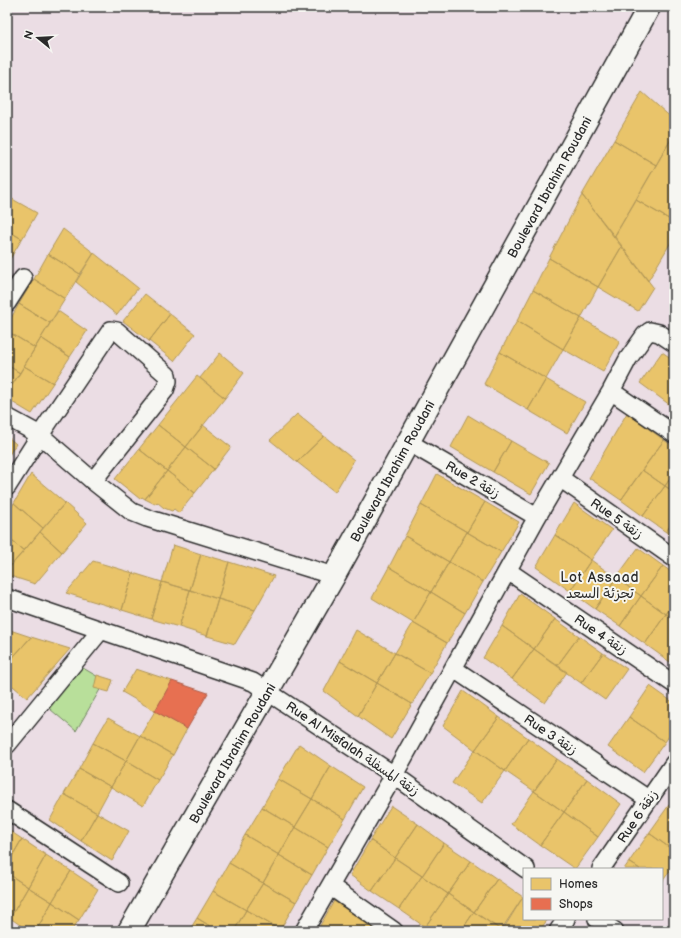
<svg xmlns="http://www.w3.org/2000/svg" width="681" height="938" font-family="'Balsamiq Sans','Playpen Sans Arabic',sans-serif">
	<rect width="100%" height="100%" fill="#ebdde4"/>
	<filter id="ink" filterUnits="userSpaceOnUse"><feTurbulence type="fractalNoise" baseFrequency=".025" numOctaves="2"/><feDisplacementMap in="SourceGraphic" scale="8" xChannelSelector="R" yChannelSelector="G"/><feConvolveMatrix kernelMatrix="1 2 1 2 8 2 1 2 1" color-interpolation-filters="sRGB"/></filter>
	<g filter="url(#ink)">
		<!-- green -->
		<path fill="#b8df9a" stroke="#728562" d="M78,665L105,681L76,731L44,704Z"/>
		<!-- homes -->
		<path fill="#e9c46a" stroke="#b09657" d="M642,92L674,120V134L656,165L614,140Z
			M674,134V222L636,200Z
			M614,140L656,165L614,237L582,195Z
			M582,195L622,246L598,287L549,258Z
			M7,196L37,213L22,239L7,230Z
			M636,200L674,222V237L648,281L614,237Z
			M63,229L94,253L80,274L48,254Z
			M7,230L22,239L7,264Z
			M622,246L653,287L638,311L598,287Z
			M94,253L138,288L117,315L76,282Z
			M48,254L80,274L65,299L34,279Z
			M549,258L598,287L581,318L533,290Z
			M34,279L65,299L50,323L19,304Z
			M533,290L581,318L563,349L517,321Z
			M145,294L170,314L149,341L123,321Z
			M19,304L50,323L35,348L7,331V325Z
			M58,311L87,331L70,357L41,338Z
			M170,314L195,334L174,361L149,341Z
			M581,318L620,341L603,372L563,349Z
			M517,321L563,349L546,379L500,352Z
			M7,331L35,348L20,373L7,365Z
			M41,338L70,357L53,383L24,366Z
			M500,352L546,379L528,410L484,384Z
			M662,352L674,360V408L640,383Z
			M220,353L244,373L225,398L200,378Z
			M7,365L20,373L7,393Z
			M24,366L53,383L32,414L7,399V393Z
			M197,376L225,398L186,447L158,425Z
			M546,379L585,402L567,433L528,410Z
			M627,413L664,440L621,500L589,478Z
			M297,414L324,436L297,462L270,440Z
			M468,415L511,441L493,472L451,447Z
			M158,425L186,447L167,471L139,449Z
			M203,425L231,447L214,469L186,447Z
			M7,436L16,444L7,458Z
			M324,436L354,460L335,492L297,462Z
			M664,440L674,447V473L665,486L642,470Z
			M511,441L549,463L531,494L493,472Z
			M186,447L214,469L195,493L167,471Z
			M139,449L167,471L145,499L142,497L140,499L115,479Z
			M642,470L665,486L643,516L621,500Z
			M167,471L195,493L179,513L174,509L172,511L164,508L157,502L155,504L145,499Z
			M674,473V492L665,486Z
			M31,474L65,503L43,528L14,503Z
			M437,474L485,502L467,532L421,505Z
			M665,486L674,492V520L666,532L643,516Z
			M485,502L519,522L501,552L467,532Z
			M14,503L43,528L24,551L7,537V515Z
			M65,503L87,523L62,552L40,532Z
			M574,503L612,530L591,560L555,535Z
			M421,505L467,532L449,562L405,536Z
			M674,520V538L666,532Z
			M40,532L62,552L35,584L7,575V570Z
			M467,532L501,552L483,582L449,562Z
			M555,535L591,560L570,591L536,567Z
			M405,536L449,562L431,592L389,567Z
			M7,537L24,551L7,570Z
			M173,545L201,554L190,590L162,582Z
			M638,548L663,566L641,596L616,578Z
			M201,554L229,562L218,599L190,590Z
			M591,560L616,578L595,609L570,591Z
			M93,561L133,573L122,610L66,593Z
			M229,562L274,576L255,610L218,599Z
			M449,562L483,582L465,613L431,592Z
			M663,566L674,574V603L666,614L641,596Z
			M389,567L431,592L413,623L372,598Z
			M133,573L162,582L151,619L122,610Z
			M616,578L641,596L620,626L595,609Z
			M162,582L190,590L179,627L151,619Z
			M190,590L218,599L207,636L179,627Z
			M431,592L465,613L447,643L413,623Z
			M520,594L555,619L534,649L502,626Z
			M641,596L666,614L645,644L620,626Z
			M218,599L255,610L235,644L207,636Z
			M674,603V619L666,614Z
			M666,614L674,619V656L670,662L645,644Z
			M555,619L579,636L557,666L534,649Z
			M413,623L447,643L430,673L395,653Z
			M502,626L534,649L512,679L483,658Z
			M7,629L31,637L7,664Z
			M356,630L395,653L377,683L340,661Z
			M579,636L603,653L581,683L557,666Z
			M31,637L70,649L27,698L7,681V664Z
			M534,649L567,672L545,703L512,679Z
			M395,653L430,673L412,704L377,683Z
			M603,653L627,669L605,700L581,683Z
			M340,661L377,683L358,716L324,691Z
			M136,669L172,681L155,711L122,692Z
			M97,675L113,680L109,692L94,688Z
			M377,683L412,704L391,739L358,716Z
			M650,686L674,703V729L665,742L629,717Z
			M463,691L499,717L475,750L443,726Z
			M155,711L187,729L173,755L140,736Z
			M499,717L528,738L505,771L475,750Z
			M629,717L665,742L643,772L608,747Z
			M108,718L140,736L126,761L93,743Z
			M140,736L173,755L158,780L126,761Z
			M528,738L557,759L534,791L505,771Z
			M93,743L126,761L111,787L79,769Z
			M299,744L331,766L312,799L278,779Z
			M475,750L505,771L482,803L452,783Z
			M557,759L587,779L564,812L534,791Z
			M126,761L158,780L143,806L111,787Z
			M331,766L363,787L345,819L312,799Z
			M79,769L111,787L97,813L64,794Z
			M278,779L312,799L295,827L262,807Z
			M587,779L621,804L598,837L564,812Z
			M534,791L564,812L540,845L511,824Z
			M64,794L97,813L81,841L50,820Z
			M312,799L345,819L328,847L295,827Z
			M669,805L674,808V851L649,833Z
			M391,806L418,824L395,858L370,840Z
			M262,807L295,827L279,855L245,835Z
			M564,812L598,837L575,869L540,845Z
			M97,813L129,831L112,861L81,841Z
			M418,824L444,843L422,876L395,858Z
			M295,827L328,847L312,875L279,855Z
			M7,829L22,839L7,865Z
			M649,833L674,851V865L662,882V869H640L629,862Z
			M245,835L279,855L263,883L229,863Z
			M22,839L46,855L28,887L7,873V865Z
			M370,840L395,858L372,891L350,875Z
			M444,843L471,861L448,894L422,876Z
			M46,855L71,871L52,902L28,887Z
			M279,855L312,875L296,902L263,883Z
			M395,858L422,876L399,909L372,891Z
			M471,861L497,879L474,912L448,894Z
			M629,862L640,869H624Z
			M229,863L263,883L246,910L213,891Z
			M71,871L98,889L79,920L52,902Z
			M7,873L28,887L10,918L7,916Z
			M422,876L448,894L425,927L399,909Z
			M497,879L523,897L501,930L474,912Z
			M263,883L296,902L280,930L246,910Z
			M28,887L52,902L36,931H29L10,918Z
			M213,891L246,910L234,931H218L197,918Z
			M448,894L474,912L461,931H431L425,927Z
			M523,897L524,919H548L539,931H502Z
			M334,901L368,924L363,931H317Z
			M52,902L79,920L71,931H36Z
			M246,910L280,930L279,931H234Z
			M474,912L501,930L500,931H461Z
			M197,918L218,931H189Z
			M368,924L377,931H363Z"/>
		<!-- shops -->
		<path fill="#e76f51" stroke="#af5b46" d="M172,681L208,693L187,729L155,711Z"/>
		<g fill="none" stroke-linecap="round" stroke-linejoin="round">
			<!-- minor casing -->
			<g stroke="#2b2b2b" stroke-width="20">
				<path id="minor" d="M7,303L23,278
					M611,391L674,434
					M7,417L40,435L93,481L165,390L168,381L167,375L117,331L111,330L40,435L7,487
					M408,442L537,517
					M560,478L674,558
					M93,481L132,512L147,518L334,576
					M508,571L674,684
					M7,598L253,682L394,775L526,869
					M454,669L648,799
					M7,745L101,630
					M7,810L119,883
					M601,869L674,763
					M330,886L394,931
					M597,919L615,931
					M304,931L394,775L537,517L611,391L628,359L645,335L650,331L659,333L674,343
					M558,931L566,919"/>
			</g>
			<!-- tertiary casing -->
			<g stroke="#2b2b2b" stroke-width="25">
				<path id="tertiary" d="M129,931L334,576L649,7"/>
			</g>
			<!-- minor -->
			<use href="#minor" stroke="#f6f6f2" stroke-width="17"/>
			<!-- tertiary -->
			<use href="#tertiary" stroke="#f6f6f2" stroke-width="22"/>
		</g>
	</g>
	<g text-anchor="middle" stroke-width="4" stroke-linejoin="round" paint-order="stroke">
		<!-- street labels -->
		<g font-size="13" fill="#2b2b2b" stroke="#f6f6f2">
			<text transform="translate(549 187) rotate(-61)" y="5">Boulevard Ibrahim Roudani</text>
			<text transform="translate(392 471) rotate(-61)" y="5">Boulevard Ibrahim Roudani</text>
			<text transform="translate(473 479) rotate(30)" y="5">Rue 2 زنقة</text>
			<text transform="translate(617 518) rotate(35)" y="5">Rue 5 زنقة</text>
			<text transform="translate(601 634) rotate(34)" y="5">Rue 4 زنقة</text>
			<text transform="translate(551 734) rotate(34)" y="5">Rue 3 زنقة</text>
			<text transform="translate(353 748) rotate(34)" y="5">Rue Al Misfalah زنقة المسفلة</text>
			<text transform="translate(232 753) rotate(-60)" y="5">Boulevard Ibrahim Roudani</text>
			<text transform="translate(637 816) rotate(-56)" y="5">Rue 6 زنقة</text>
		</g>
		<!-- neighbourhood labels -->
		<g font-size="14" letter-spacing="1" fill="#2b2b2b" stroke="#f6f6f2">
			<text x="600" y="582">Lot Assaad<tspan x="600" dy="16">تجزئة السعد</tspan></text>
		</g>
	</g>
	<!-- margin -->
	<rect width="681" height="938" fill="none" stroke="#f6f6f2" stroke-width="24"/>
	<rect x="12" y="12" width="657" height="914" fill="none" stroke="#2b2b2b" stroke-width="1.5" filter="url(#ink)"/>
	<!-- legend -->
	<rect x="523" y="868" width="140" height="52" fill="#f6f6f2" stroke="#a5a5a2"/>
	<rect x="531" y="878" width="20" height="12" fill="#e9c46a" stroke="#a5a5a2"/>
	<text x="559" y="888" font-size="12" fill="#2b2b2b">Homes</text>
	<rect x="531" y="898" width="20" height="12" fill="#e76f51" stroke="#a5a5a2"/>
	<text x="559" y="908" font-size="12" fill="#2b2b2b">Shops</text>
	<!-- north arrow -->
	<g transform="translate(38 38) rotate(288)" stroke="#f6f6f2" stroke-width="3" paint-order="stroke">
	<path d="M0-3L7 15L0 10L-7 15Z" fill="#2b2b2b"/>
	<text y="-6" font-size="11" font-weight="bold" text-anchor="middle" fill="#2b2b2b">N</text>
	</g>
</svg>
